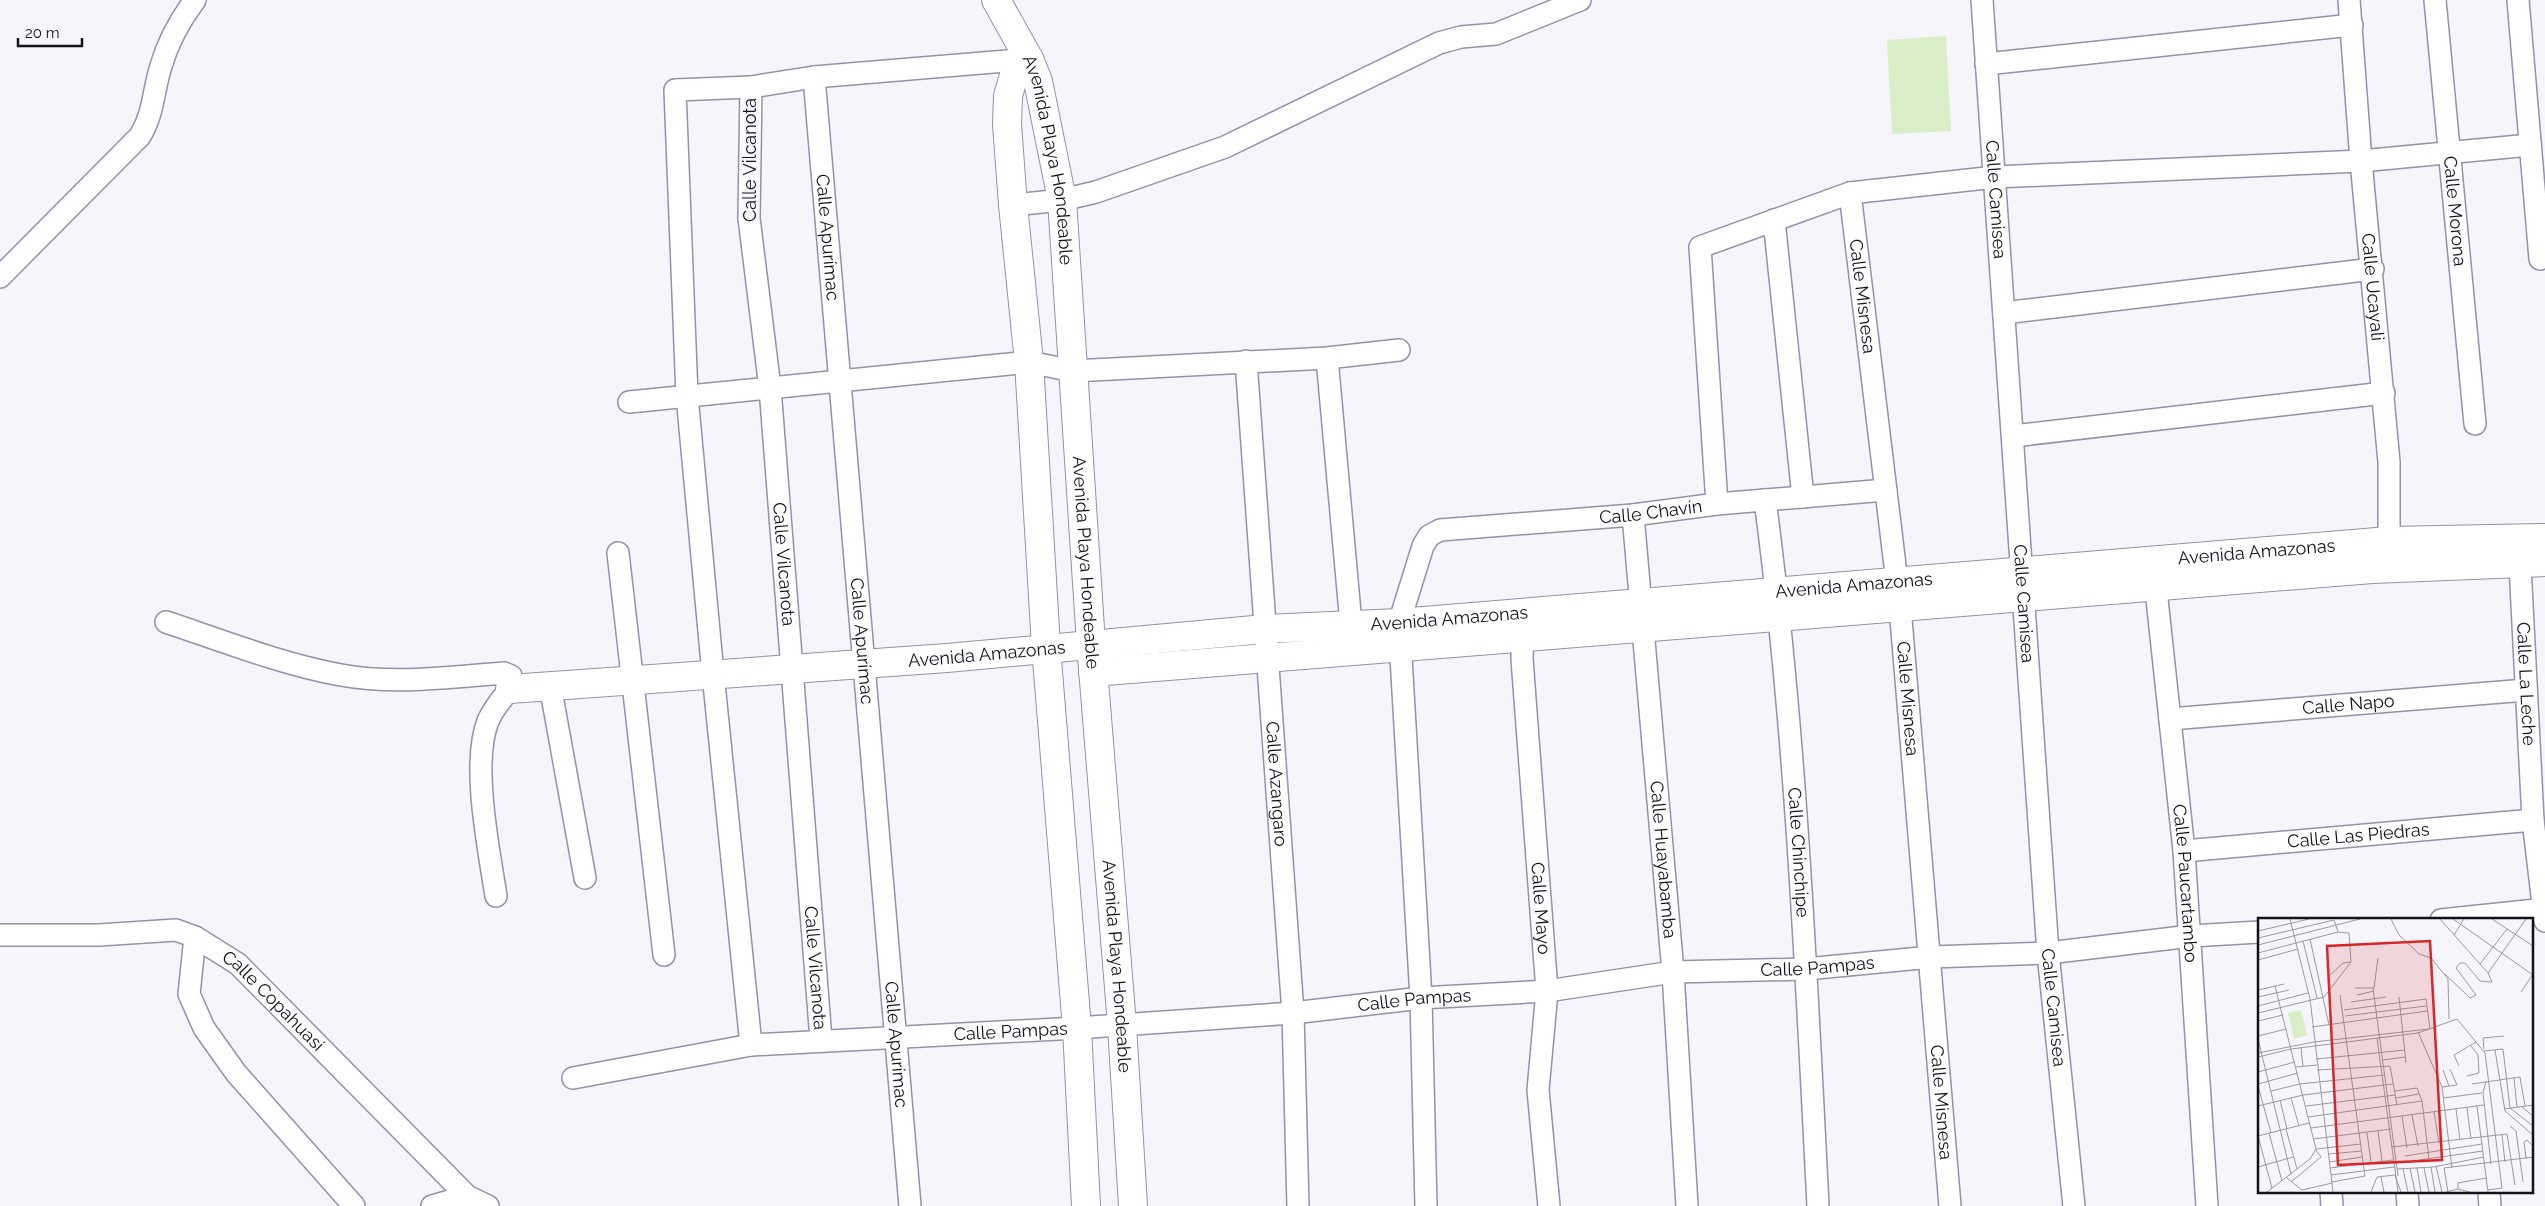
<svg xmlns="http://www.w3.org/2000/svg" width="2545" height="1206" font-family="Raleway,sans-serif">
	<rect width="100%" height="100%" fill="#f5f5fb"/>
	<!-- green -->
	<path fill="#d9eec7" d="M1946,36L1951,131L1892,134L1887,40Z"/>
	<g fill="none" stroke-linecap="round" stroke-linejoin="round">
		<!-- minor casing -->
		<g stroke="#9490ae" stroke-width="24">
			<g id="minor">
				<path id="s1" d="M1982,0L2048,953L2074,1206"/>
				<path id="s2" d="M2349,0L2361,161L2389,462V541L2382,553"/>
				<path id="s3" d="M2435,0L2475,424"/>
				<path d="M2518,0L2540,259"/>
				<path d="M1986,64L2352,25"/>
				<path id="s4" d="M814,77L910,1206"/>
				<path id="s5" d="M751,87L749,218L770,388L821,1040"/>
				<path id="s6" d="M1850,193L1900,607L1950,1206"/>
				<path d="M1013,205L1062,200L1096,192L1225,147L1439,43L1461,37L1496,34L1580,0"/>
				<path d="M1774,220L1803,497"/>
				<path d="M0,277L140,136C154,113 153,91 161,66C168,42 180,20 195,0"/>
				<path d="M2004,313L2373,269"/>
				<path d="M1327,358L1351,624"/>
				<path id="s7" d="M1246,361L1293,1013L1298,1206"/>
				<path d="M629,402L1029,362L1073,371L1327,358L1399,350"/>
				<path d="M2013,436L2384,393"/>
				<path id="s8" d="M1765,500C1796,733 1806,971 1818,1206"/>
				<path d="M1717,504L1700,247L1850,193L1995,177L2361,161L2530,145"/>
				<path id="s9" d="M1633,515L1673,972L1687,1206"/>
				<path d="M618,553L664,955"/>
				<path id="s10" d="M2520,565L2533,820L2545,921"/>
				<path id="s11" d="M2154,571L2184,851L2207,1206"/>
				<path d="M166,622C223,641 281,664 341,675C395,685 451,677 504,673L511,676L512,686C503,698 494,707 488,721C471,764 489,850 496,896"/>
				<path id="s12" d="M1523,624L1522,659L1547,991L1538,1090L1549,1206"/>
				<path d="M550,685L585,878"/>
				<path id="s13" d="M2170,719L2526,690"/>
				<path id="s14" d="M2184,851L2533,820"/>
				<path d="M2441,920L2545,909"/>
				<path id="s15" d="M0,935H99L176,930L195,937L238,964L467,1196L488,1206"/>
				<path d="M195,937L189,994L204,1028L236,1073L354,1206"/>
				<path d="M751,1045L713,674L687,396L675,90L751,87L814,77L1029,59"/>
				<path id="s16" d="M573,1078L751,1045L1077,1028L1293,1013L1421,998L1547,991L1673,972L1806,969L1931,957L2048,953L2191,936L2259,932"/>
				<path d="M2331,1192L2332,1206"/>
				<path d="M2407,1192L2408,1206"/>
				<path d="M2489,1192L2490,1206"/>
				<path d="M432,1206L467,1196"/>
				<path id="s17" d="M1426,1206L1421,998L1399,623L1423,546L1429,536L1440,530L1633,515L1717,504L1886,490"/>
			</g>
		</g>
		<!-- tertiary casing -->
		<g stroke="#9490ae" stroke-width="30">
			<g id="tertiary">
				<path id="s18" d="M996,0L1029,59L1038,81L1062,200L1091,644L1122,1025L1133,1206"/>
				<path d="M1029,59L1014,75L1008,96L1007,124L1013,205L1029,362L1046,647L1077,1028L1086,1206"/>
				<path d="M1093,672L2372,569L2545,562"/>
				<path id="s19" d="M510,689L947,658L1265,629L1399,623L2389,541L2545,538"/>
			</g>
		</g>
		<!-- minor -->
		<use href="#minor" stroke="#fff" stroke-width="21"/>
		<!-- tertiary -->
		<use href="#tertiary" stroke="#fff" stroke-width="28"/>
	</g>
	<g text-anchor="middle" stroke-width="4" stroke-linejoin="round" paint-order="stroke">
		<!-- street labels -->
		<g font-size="18" fill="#13111c" stroke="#f5f5fb">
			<text transform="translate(750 160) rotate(-90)" y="6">Calle Vilcanota</text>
			<text dy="6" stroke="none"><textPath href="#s18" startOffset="171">Avenida Playa Hondeable</textPath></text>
			<text dy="6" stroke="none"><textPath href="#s1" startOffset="200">Calle Camisea</textPath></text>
			<text dy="6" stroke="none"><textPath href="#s3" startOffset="212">Calle Morona</textPath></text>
			<text dy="6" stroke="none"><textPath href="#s4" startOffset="161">Calle Apurímac</textPath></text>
			<text dy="6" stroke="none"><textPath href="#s2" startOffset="288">Calle Ucayali</textPath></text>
			<text dy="6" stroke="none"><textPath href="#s6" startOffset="104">Calle Misnesa</textPath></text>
			<text dy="6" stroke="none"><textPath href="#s17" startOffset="900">Calle Chavín</textPath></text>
			<text dy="6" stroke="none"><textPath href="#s19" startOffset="1752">Avenida Amazonas</textPath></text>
			<text dy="6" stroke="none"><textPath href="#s18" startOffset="576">Avenida Playa Hondeable</textPath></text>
			<text dy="6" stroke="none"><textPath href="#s5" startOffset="479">Calle Vilcanota</textPath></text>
			<text dy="6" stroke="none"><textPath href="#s19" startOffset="1348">Avenida Amazonas</textPath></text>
			<text dy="6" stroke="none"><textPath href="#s1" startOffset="605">Calle Camisea</textPath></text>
			<text dy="6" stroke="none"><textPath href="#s19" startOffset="942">Avenida Amazonas</textPath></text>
			<text dy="6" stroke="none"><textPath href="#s4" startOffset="566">Calle Apurímac</textPath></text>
			<text dy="6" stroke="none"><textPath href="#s19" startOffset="478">Avenida Amazonas</textPath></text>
			<text dy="6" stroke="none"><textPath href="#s10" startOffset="119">Calle La Leche</textPath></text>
			<text dy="6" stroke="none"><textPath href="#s6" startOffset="509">Calle Misnesa</textPath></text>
			<text dy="6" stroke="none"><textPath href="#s13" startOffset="179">Calle Napo</textPath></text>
			<text dy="6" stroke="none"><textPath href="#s7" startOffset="424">Calle Azangaro</textPath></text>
			<text dy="6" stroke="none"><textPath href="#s14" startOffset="175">Calle Las Piedras</textPath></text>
			<text dy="6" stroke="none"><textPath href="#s8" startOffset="354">Calle Chinchipe</textPath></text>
			<text dy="6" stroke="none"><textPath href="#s9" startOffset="346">Calle Huayabamba</textPath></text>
			<text dy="6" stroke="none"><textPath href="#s11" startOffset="314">Calle Paucartambo</textPath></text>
			<text dy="6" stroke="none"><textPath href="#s12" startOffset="285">Calle Mayo</textPath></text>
			<text dy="6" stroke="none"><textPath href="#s18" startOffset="981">Avenida Playa Hondeable</textPath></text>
			<text dy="6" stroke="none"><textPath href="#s16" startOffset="1251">Calle Pampas</textPath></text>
			<text dy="6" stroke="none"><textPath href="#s5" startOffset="884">Calle Vilcanota</textPath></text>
			<text dy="6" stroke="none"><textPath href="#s16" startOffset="846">Calle Pampas</textPath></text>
			<text dy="6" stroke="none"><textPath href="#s15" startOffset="298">Calle Copahuasi</textPath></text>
			<text dy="6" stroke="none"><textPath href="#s1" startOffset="1010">Calle Camisea</textPath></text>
			<text dy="6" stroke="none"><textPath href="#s16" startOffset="441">Calle Pampas</textPath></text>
			<text dy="6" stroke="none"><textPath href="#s4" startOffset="971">Calle Apurímac</textPath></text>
			<text dy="6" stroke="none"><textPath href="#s6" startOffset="914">Calle Misnesa</textPath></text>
		</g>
	</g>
	<!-- overview -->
	<g transform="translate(2258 918)">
		<rect width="275" height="275" fill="#f5f5fb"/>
		<path d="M43,92L49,117L36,121L30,95Z" fill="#d9eec7"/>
		<path fill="none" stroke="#9b9aa2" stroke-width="1" d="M32,1L52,81L75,274M133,1L141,17L161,36L173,40L190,61L191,101M182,1L230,55L234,64L222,63L207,45H202L198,50L218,77L212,80L187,56M195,1L275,57M234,1L275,28M0,13L51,1M196,17L206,1M0,20L76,2L80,14M52,21L71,107M45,23L59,80M0,27L102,1M0,35L80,14L91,15L93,44L66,79L0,95M0,42L40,31M222,46L249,11M230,55L268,1M72,68L70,59L85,45L93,44M97,70H116L120,40M115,70L140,258M0,72L26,66M263,74L275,56M99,77L116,73M0,79L31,72M141,79L148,145M93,84L128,79M0,88L50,75M86,92L168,81L172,111M87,98L168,88M0,103L25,97M54,109L169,93M160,114L184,169L194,250M0,118L28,111M119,120L140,274M0,121L33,256M43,130L45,148M226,131L225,120L246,118M237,132L247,193L275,217M226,133L245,131L252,190L275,208M0,135L56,124L171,111M0,139L33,131L160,115L199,101L227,135L244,270L230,272M58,141L147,132M125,142L147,139M201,148L196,137L218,124M38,149L59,147M59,152L132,148L139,187M185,152L191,168M0,154L37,144M209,158L221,155L220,137L213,128M256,160L259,189M228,163L225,175L233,246M0,166L40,155M214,166L262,159L267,188M0,168L13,215M184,169L199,167L192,151M13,173L42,166L126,157M137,173L159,170L164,183L171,241M33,180L41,208M138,180L161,176M185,180L224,175M22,182L29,211M0,188L45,177L135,166M48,188L137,177M219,188L230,274M263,188L275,198M209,190L213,221M198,191L202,222M246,191L275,187M176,194L181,225M154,197L160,228M144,198L149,230M50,199L164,183M252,208L258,213L265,264M53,210L226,187M28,211L39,251M120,213L124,243M11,215L24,263M109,215L113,244M244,217L247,244M0,218L14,270M0,218L51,205M55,221L133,211M134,229L249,216L257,267M58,231L103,226M70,236L104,233M147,238L224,226M268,241L266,224L269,222L275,228M161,242L225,233M71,244L104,239M178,248L184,274M0,249L35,239M173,249L177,274M72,250L135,242M152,250L157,274M159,250L163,274M166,250L171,274M186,250L275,239M186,250L190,274M139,251L175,249L226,239M145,251L150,274M73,257L136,249M123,259L126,274M29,260L44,272L74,265M33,264L63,239L58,232M74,264L107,258L82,77M200,271V265L228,260M9,274L52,241L58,231L17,68M113,274L119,259L137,257L143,274M188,274L200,271L212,274"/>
		<path fill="#d62828" fill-opacity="0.15" stroke="#d62828" stroke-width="2.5" d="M172,23L184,242L80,247L69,28Z"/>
		<rect width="275" height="275" fill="none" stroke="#13111c" stroke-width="2.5"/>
	</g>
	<!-- scale -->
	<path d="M18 38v8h64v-8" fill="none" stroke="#13111c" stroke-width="2.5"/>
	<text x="25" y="38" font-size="15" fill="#13111c" stroke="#f5f5fb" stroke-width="4" paint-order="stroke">20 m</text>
</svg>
